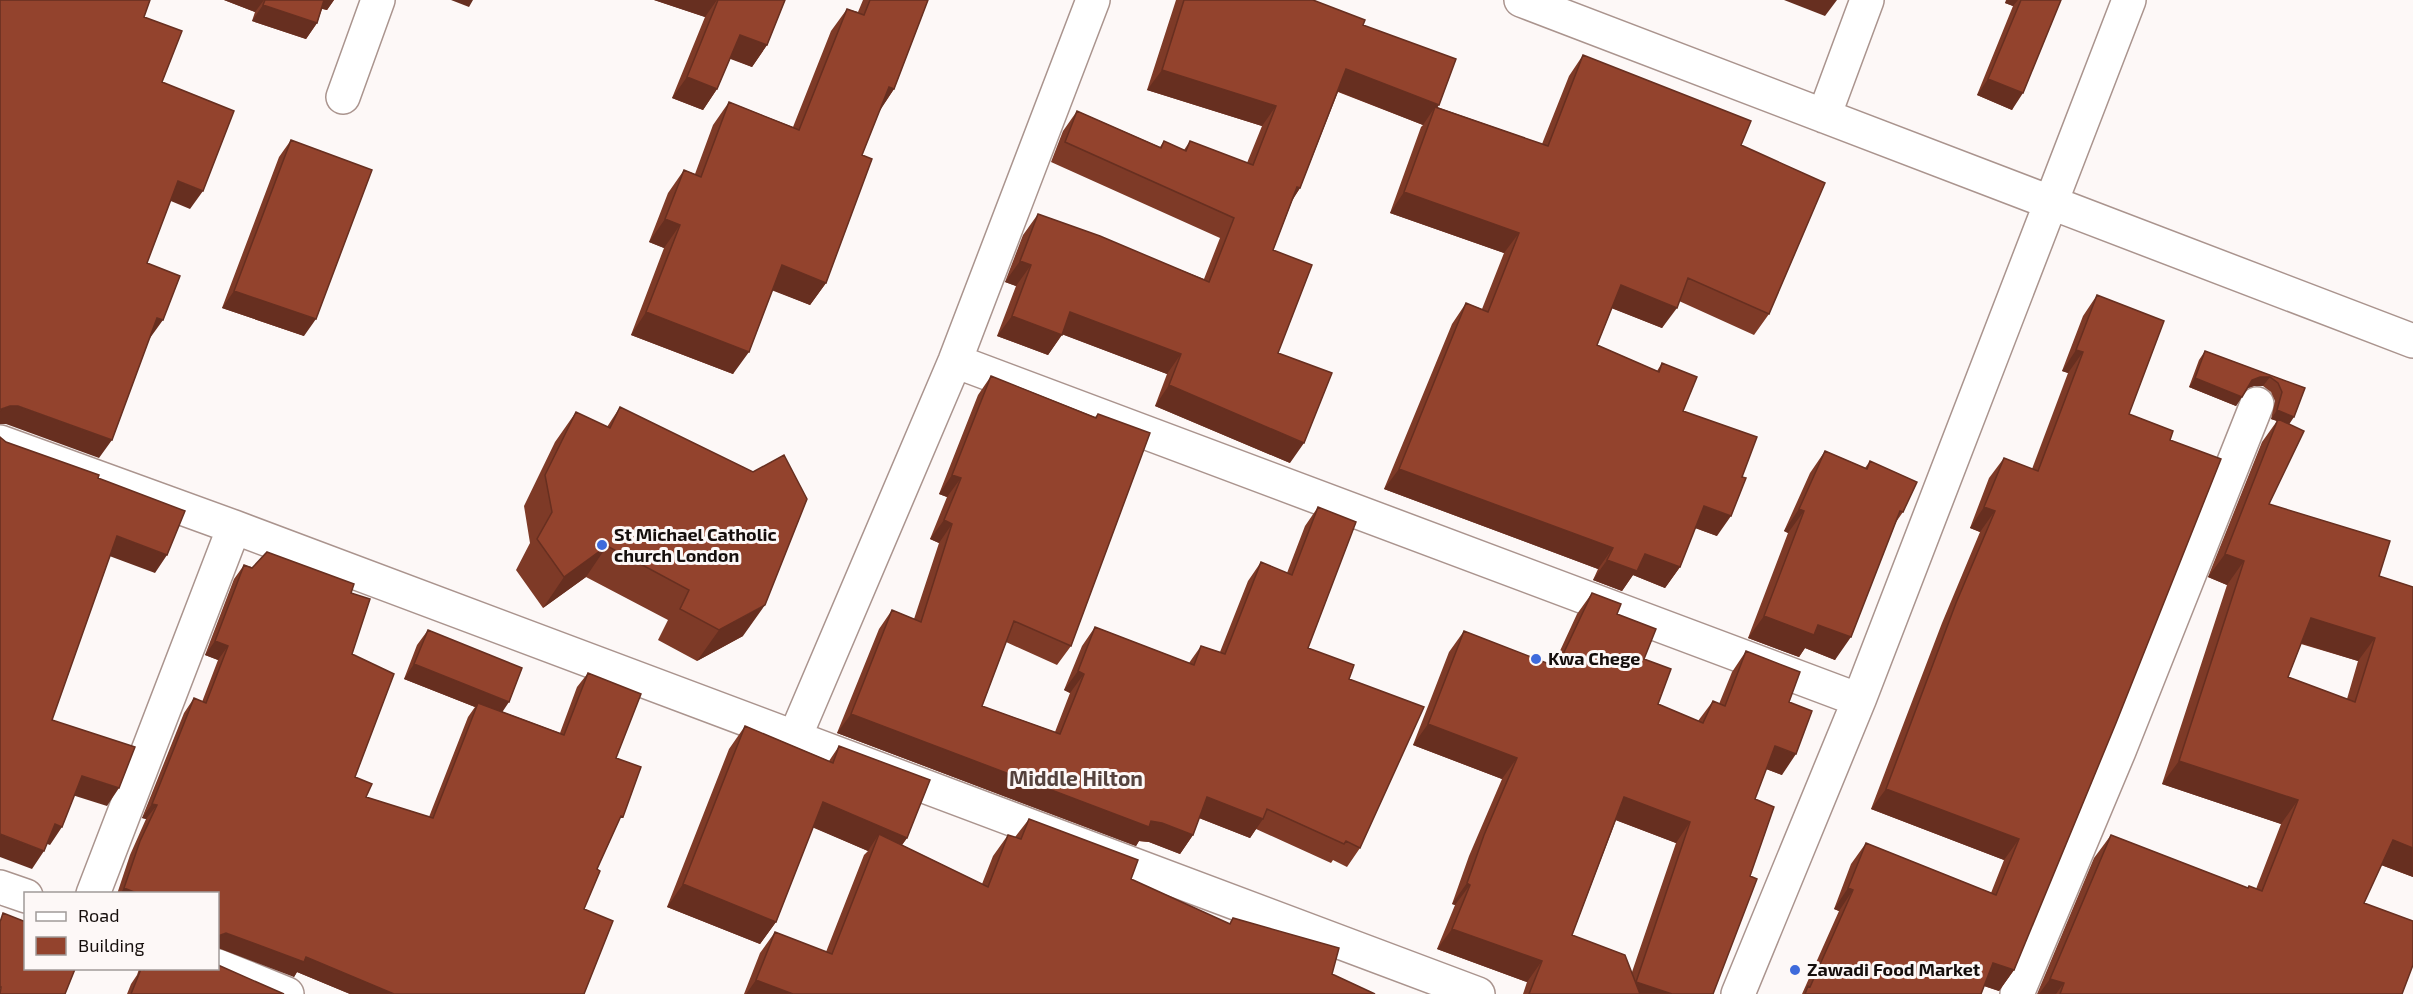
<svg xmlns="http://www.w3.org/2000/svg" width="2413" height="994" font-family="'Exo 2',sans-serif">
	<rect width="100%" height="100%" fill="#fdf8f7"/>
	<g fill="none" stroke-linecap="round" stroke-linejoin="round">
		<!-- minor casing -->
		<g stroke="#aa948e" stroke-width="36">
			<path id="minor" d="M1521,0L2413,341
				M343,97L378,0
				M1824,116L1867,0
				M955,361L1859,700
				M0,442L234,527L1478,994
				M794,739L955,361L1093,0
				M0,887L26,896
				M93,894L234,527
				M218,966L287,994
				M1738,994L1859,700L2129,0
				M2017,994L2119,751L2257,404"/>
		</g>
		<!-- minor -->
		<use href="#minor" stroke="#fff" stroke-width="33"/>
	</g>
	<!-- wall -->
	<path fill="#7e3a27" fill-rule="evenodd" d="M224,0H334L327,10L322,9L317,23L306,39L252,21L255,12Z
		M654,0H785L767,45L752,67L730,58L717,89L703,110L672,98L705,17Z
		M863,0H928L894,89L879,111L862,155L826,283L810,305L773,290L733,374L631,335L664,248L649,242L668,193L684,170L695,174L713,125L729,102L793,127L831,31L847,9L858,12Z
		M1176,0H1313L1363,25L1437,107L1542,144L1569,76L1583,55L1741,145L1769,314L1754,335L1679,301L1662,328L1612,308L1597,345L1657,371L1662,363L1683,411L1717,536L1695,528L1680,567L1665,588L1633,575L1622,591L1593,580L1598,569L1384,489L1452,324L1466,303L1482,309L1504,253L1390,213L1421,127L1423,125L1338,92L1300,188L1292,201L1273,250L1278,353L1290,463L1155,406L1167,374L1062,334L1048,355L997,336L1016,286L1005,282L1023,235L1038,214L1204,279L1220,238L1051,162L1063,131L1077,111L1160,147L1164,141L1184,150L1190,141L1247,163L1262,126L1147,90Z
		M2006,0H2061L2012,110L1977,95L2013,6L2005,3Z
		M291,140L304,336L222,308L279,157Z
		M2097,295L2129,414L2170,440L2014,970L1999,991L1984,986L1981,994H1802L1839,911L1834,909L1851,864L1866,843L1991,893L2004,860L1871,809L1942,623L1980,532L1970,528L1989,478L2004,458L2032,469L2068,373L2062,371L2083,316Z
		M2205,351L2305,388L2289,424L2269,504L2379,576L2413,587V877L2381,865L2364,903L2402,994H2037L2094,858L2111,835L2248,888L2256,889L2281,824L2162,784L2227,585L2208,577L2262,442L2277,421L2271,419L2275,401L2271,392L2263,386H2254L2247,388L2236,406L2189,387L2199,360ZM2301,644L2358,661L2347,699L2288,677Z
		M991,376L1095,417L1098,414L1071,646L1057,665L1006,642L982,706L1055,732L1070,693L1064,690L1082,646L1095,627L1189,663L1201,646L1220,652L1248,581L1261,562L1287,573L1305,526L1318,507L1308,648L1349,679L1360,848L1347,867L1333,860L1331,863L1256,829L1250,838L1199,818L1193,835L1180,854L1149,842L1139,841L1136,846L837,733L879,629L892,610L914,619L939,543L930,539L947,497L939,494L978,395Z
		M620,407L743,636L697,661L658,640L668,620L586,577L543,608L516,570L530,543L524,506L555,442L576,412L607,427Z
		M1825,451L1865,468L1870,461L1903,512L1896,522L1835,660L1805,648L1799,657L1748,638L1788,533L1784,531L1810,473Z
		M244,565L351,593L355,777L366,797L429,817L468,717L475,707L404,679L417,645L428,630L503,712L560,733L577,687L588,673L616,758V827L597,869L584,909V994H350L297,972L294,977L218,894H117L130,855L146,819L142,818L184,713L194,698L202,702L218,660L205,655L234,579Z
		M1592,593L1617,614L1644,659L1658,704L1698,721L1713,701L1719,704L1732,672L1746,651L1789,702L1782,775L1766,769L1755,799L1750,876L1713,994H1523L1527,982L1437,949L1455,905L1452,904L1469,856L1502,779L1413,745L1449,652L1464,631L1553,666L1577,614ZM1616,820L1676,843L1632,972L1572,935Z
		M745,726L829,761L839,746L907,838L902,845L982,884L993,856L1008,835L1015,837L1029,819L1131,879L1229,924L1233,918L1332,974L1375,994H744L760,953L775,932L826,952L864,855L868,851L813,827L776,922L760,944L667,907L729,749Z
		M139,969H218L284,994H127L131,984L137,975Z"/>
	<!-- shaded-wall -->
	<path fill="#672f20" d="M224,0H264L255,12Z
		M321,0H334L327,10L316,7Z
		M451,0H473L469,7Z
		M654,0H717L705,17Z
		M1784,0H1837L1825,16Z
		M2007,0H2018L2013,6L2005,3Z
		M263,5L317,23L306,39L252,21Z
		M740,35L767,45L752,67L725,57Z
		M1346,69L1439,105L1433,114L1435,107L1423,125L1332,89Z
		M1162,70L1276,106L1262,126L1147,90Z
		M687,77L717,89L703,110L672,98Z
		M1988,79L2023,93L2012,110L1977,95Z
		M889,87L894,89L879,112Z
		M178,181L203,191L190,209L166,199Z
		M1297,187L1300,188L1286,209Z
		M1404,192L1519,233L1504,253L1390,213Z
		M665,219L680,225L664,248L649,242Z
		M1020,261L1031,265L1016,286L1005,282Z
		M782,265L826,283L810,305L766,288Z
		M1621,285L1677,308L1662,328L1606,306Z
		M234,291L316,319L304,336L222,308Z
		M646,312L749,352L733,374L631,335Z
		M1070,312L1181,354L1167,374L1056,332Z
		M1012,316L1062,335L1048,355L997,336Z
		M157,318L163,320L150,338L145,336Z
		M2076,350L2083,352L2068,373L2062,371Z
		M2260,377H2270L2263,386H2254L2246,389L2252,380Z
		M2195,378L2242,397L2236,406L2189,387Z
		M1169,385L1304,443L1290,463L1155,406Z
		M10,406H18L112,440L99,458L6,424H0V411L1,409Z
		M2277,410L2294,417L2288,426L2278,419L2277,421L2271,419Z
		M1399,469L1613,548L1598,569L1384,489Z
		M952,475L961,478L947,497L939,494Z
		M1704,506L1731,516L1717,536L1690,526Z
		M1984,507L1995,511L1980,532L1970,528Z
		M1799,509L1804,511L1788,533L1784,531Z
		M944,520L952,524L939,543L930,539Z
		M117,536L167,555L155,573L104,554Z
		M607,546L586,577L543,608L564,577Z
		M1645,554L1680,567L1665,588L1633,575L1622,591L1593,580L1607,560Z
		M2225,554L2244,561L2227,585L2208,577Z
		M765,605L743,636L697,661L719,630Z
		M1764,616L1818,625L1851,637L1835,660L1805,648L1799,657L1748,638Z
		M2311,618L2375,638L2358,661L2294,641Z
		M215,641L228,646L218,660L205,655Z
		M414,664L509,702L499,717L478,703L475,707L404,679Z
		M1078,671L1084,674L1070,693L1064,690Z
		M851,714L1151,821L1162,823L1193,835L1180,854L1149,842L1139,841L1136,846L837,733Z
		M1428,724L1517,758L1502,779L1413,745Z
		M1775,746L1796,754L1782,775L1761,767Z
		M2179,761L2298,800L2281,824L2162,784Z
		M82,776L119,788L107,806L69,794Z
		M1886,789L2019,839L2004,860L1871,809Z
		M1207,797L1263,819L1250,838L1194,816Z
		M1624,797L1690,822L1676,843L1610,818Z
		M823,802L907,838L891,860L879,834L868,851L807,825Z
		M152,804L157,805L146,819L142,818Z
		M55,824L62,827L50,845L42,842Z
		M0,834L44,851L32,869L0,857Z
		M2393,840L2413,848V877L2376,863Z
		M1467,883L1470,885L1455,905L1452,904Z
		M683,884L776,922L760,944L667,907Z
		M124,888L139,894H120Z
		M1848,888L1853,890L1839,911L1834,909Z
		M1452,929L1542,961L1527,982L1437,949Z
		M226,933L306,957L394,994H350L297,972L294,977L218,948V936Z
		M1993,963L2014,970L1999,991L1978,984Z
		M2050,979L2064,983L2056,994H2039Z
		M756,980L793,994H746Z
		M1636,982L1672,994H1627Z"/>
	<!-- building -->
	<path fill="#93432d" stroke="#672f20" stroke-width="1.5" fill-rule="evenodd" d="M0,0H150L144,17L182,31L162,82L234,111L203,191L178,181L147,263L180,276L163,320L157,318L112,440L18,406H10L1,409L0,411Z
		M265,0H324L317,23L263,5Z
		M718,0H785L767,45L740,35L717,89L687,77Z
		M870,0H928L894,89L889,87L862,155L872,159L826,283L782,265L749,352L646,312L680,225L665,219L684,170L701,177L729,102L799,130L847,9L864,15Z
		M1184,0H1313L1365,20L1363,25L1456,59L1439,105L1346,69L1300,188L1297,187L1273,250L1312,265L1278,353L1332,373L1304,443L1169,385L1181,354L1070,312L1062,335L1012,316L1031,265L1020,261L1038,214L1100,236L1209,282L1234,218L1065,142L1077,111L1161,148L1164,141L1186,151L1190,141L1253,165L1276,106L1162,70Z
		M2021,0H2061L2023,93L1988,79Z
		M1583,55L1751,121L1741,145L1825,183L1769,314L1688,278L1677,308L1621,285L1597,345L1659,372L1662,363L1697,377L1683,411L1757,437L1742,477L1746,478L1731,516L1704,506L1680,567L1645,554L1637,571L1607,560L1613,548L1399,469L1466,303L1488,312L1519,233L1404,192L1435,107L1548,146Z
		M291,140L372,170L316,319L234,291Z
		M2097,295L2164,321L2129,414L2173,431L2170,440L2221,459L2116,723L2014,970L1993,963L1981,994H1805L1808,986L1810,987L1853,890L1848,888L1866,843L1996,895L2019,839L1886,789L1956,603L1995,511L1984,507L2004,458L2038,471L2083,352L2076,350Z
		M2205,351L2305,388L2294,417L2277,410L2282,392L2278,383L2270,377H2260L2252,380L2242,397L2195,378Z
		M991,376L1096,418L1098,414L1150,433L1071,646L1014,621L982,706L1060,734L1084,674L1078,671L1095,627L1194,665L1201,646L1225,654L1261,562L1292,575L1318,507L1356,522L1308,648L1354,665L1349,679L1424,707L1360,848L1346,841L1344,844L1267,809L1263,819L1207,797L1193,835L1162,823L1151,821L1149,827L851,714L892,610L921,622L952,524L944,520L961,478L952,475Z
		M620,407L753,472L784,455L807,499L765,605L719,630L680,609L689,590L607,546L564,577L537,539L552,512L545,475L576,412L610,428Z
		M2278,419L2304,431L2269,504L2390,541L2379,576L2413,587V848L2393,840L2364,903L2413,921V965L2402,994H2060L2064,983L2050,979L2111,835L2248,888L2249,886L2262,891L2298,800L2179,761L2244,561L2225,554ZM2311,618L2375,638L2355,702L2288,677Z
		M0,437L6,442L99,475L98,478L185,511L167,555L117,536L52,720L135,747L119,788L82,776L62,827L55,824L44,851L0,834Z
		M1825,451L1867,469L1870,461L1917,482L1903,512L1900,511L1851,637L1818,625L1814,635L1764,616L1804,511L1799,509Z
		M267,552L354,584L351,593L370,599L352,654L394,674L355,777L372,784L366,797L433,818L478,703L564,735L588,673L641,694L616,758L641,767L623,817L621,816L597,869L600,871L584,909L613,921L584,994H394L306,957L304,962L226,933L218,936V894H139L124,888L140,841L157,805L152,804L194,698L206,703L228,646L215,641L244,565L252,568Z
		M1592,593L1621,604L1617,614L1656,629L1644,659L1671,669L1658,704L1703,723L1713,701L1725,706L1746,651L1800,672L1789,702L1812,711L1796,754L1775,746L1755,799L1774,807L1750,876L1757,879L1713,994H1672L1636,982L1690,822L1624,797L1572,935L1625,955L1640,994H1529L1542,961L1452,929L1470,885L1467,883L1484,835L1517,758L1428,724L1464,631L1557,667Z
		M428,630L522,668L509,702L414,664Z
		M745,726L833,763L839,746L930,780L907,838L823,802L776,922L683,884Z
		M1029,819L1138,860L1131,879L1230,924L1233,918L1339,948L1332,974L1375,994H793L756,980L775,932L832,954L879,834L988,887L1008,835L1021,839Z
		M3,913L26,922V969H75L65,994H0L1,987H0V922Z
		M218,965L284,994H131L141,969L144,970V969H218Z"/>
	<!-- markers -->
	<g fill="#3e6adb" stroke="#fdf8f7" stroke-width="2">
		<circle cx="602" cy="545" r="6"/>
		<circle cx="1536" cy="659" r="6"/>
		<circle cx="1795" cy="970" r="6"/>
	</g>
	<g text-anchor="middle" stroke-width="6" stroke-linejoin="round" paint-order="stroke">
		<!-- poi labels -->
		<g font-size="18" font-weight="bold" fill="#150e0c" stroke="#fdf8f7" text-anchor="start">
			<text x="614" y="541">St Michael Catholic<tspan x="614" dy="21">church London</tspan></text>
			<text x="1548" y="665">Kwa Chege</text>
			<text x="1807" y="976">Zawadi Food Market</text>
		</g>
		<!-- quarter labels -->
		<g font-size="21" font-weight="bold" fill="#55423d" stroke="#fdf8f7">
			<text x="1076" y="786">Middle Hilton</text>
		</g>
	</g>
	<!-- legend -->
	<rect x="24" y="892" width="195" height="78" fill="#fdf8f7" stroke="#a09a99" stroke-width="1.5"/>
	<rect x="36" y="912" width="30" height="9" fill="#ffffff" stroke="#a09a99" stroke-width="1.5"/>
	<text x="78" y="922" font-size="18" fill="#150e0c">Road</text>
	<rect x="36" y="937" width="30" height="18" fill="#93432d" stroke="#a09a99" stroke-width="1.5"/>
	<text x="78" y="952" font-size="18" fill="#150e0c">Building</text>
</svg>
